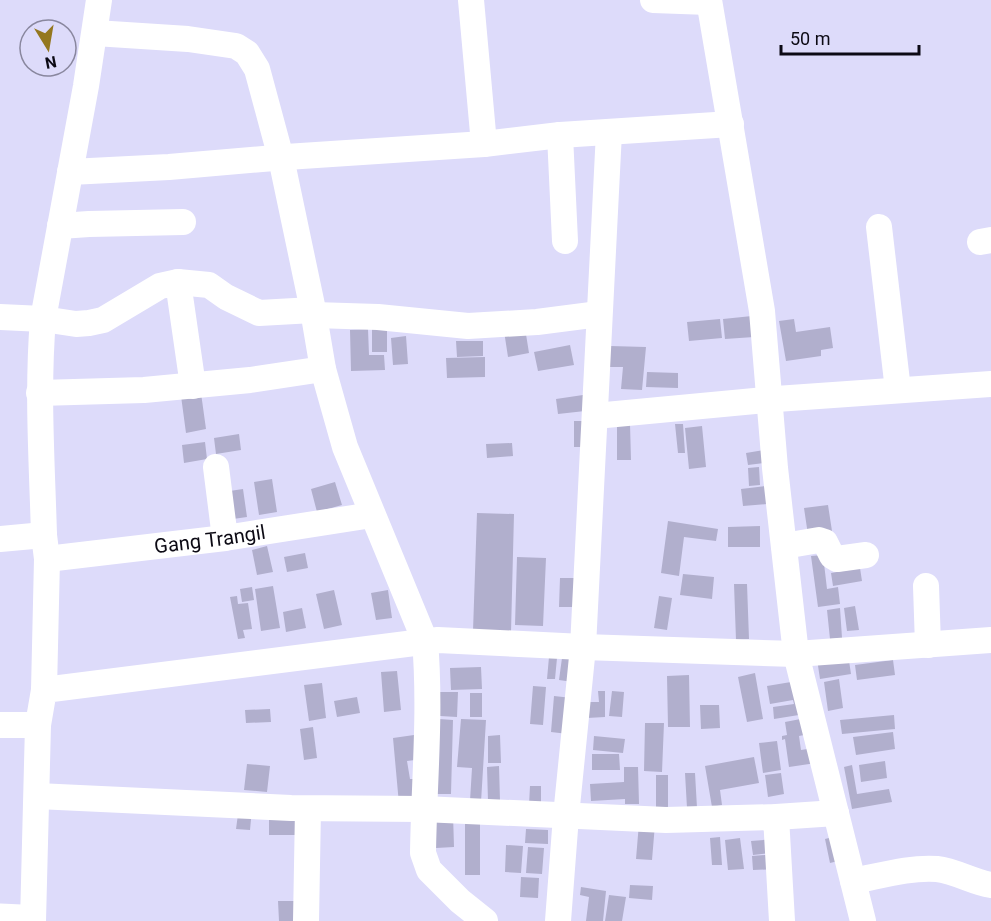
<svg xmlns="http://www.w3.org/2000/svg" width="991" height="921" font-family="Roboto,sans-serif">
	<rect width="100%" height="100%" fill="#dddbfa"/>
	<!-- building -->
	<path fill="#b1afcd" d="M752,316L754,337L725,339L723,319Z
		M720,319L722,338L689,341L687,322Z
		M794,319L796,332L830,327L833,348L821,350V356L786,361L779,321Z
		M525,328L529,353L508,357L504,331Z
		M368,329L369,355H384L385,370L351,371L350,330Z
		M372,329H387V352H372Z
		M406,336L408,364L393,365L391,338Z
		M456,341H483V356L457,357Z
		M570,345L574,365L538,371L534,352Z
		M610,346L646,347L642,390L621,389L623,367H609Z
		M485,357V377L447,378L446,358Z
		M647,372L678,373V388L646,387Z
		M201,393L206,429L186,433L181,396Z
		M583,395L585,411L558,414L556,399Z
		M574,421H587L586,447H574Z
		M630,424L631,460H617V425Z
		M675,424H683L685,453H678Z
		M702,426L706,467L689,469L685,428Z
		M239,434L241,450L216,454L214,438Z
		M205,442L207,459L184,463L182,445Z
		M512,443L513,456L487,458L486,444Z
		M771,449L773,462L748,465L746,453Z
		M759,467L760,485L749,486L748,468Z
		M272,479L277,512L259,515L254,482Z
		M335,482L342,505L317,512L311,489Z
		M765,486L767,504L743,506L741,489Z
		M243,489L247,517L226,520L223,492Z
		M828,505L832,531L808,535L804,508Z
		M477,513L514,514L511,632L473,631Z
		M668,521L718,529L716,541L684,537L679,576L661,573Z
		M760,526V547H728V527Z
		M267,546L273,572L257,575L252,550Z
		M305,553L308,568L287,572L284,557Z
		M823,555L827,589L838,587L840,604L818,607L811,556Z
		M517,557L546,558L543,626L515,625Z
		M860,568L862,581L833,586L831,573Z
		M683,574L714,577L712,599L680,595Z
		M560,578H575L574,607H559Z
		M734,584H747L749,639L736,640Z
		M273,586L280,628L261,631L255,589Z
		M252,587L254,600L242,602L240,589Z
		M334,590L342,625L324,629L316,594Z
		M388,590L392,618L376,620L371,593Z
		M237,596L238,604L248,603L252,629L243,630L245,638L238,639L230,597Z
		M659,596L672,598L667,630L654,628Z
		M855,606L859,630L847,631L844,608Z
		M302,608L306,628L286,632L283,612Z
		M840,608L842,638L830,639L827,610Z
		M848,654L851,674L820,679L817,659Z
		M549,657L557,658L555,679H547Z
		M562,658L575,659L573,682L559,680Z
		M893,660L895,675L857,680L855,665Z
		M481,667L482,689L451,690L450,668Z
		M397,671L401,710L384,712L381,672Z
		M755,673L763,719L747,722L738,677Z
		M689,675L690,727H668L667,676Z
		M839,679L843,708L828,711L824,682Z
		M791,682L805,714L774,719L773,707L794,704L793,700L770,704L767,686Z
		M322,683L326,718L309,721L304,685Z
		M533,686L546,687L543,725L530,724Z
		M598,691H605V717L587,718L586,702H599Z
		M612,691L624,692L622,717L609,716Z
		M440,692H458L457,717L440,716Z
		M470,693H482V717H470Z
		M554,696L572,698L568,734L551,732Z
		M357,697L360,713L337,717L334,701Z
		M700,705H719L720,728L701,729Z
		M270,709L271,722L246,723L245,710Z
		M894,715L895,729L842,734L840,720Z
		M811,717L814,733L799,736L801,750L814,748L816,763L789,767L785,739L782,740V736L787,735L785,722Z
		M439,719L453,720L451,794H437Z
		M461,719L486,720L481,802L470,801L472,768L457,767Z
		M645,723H664L662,772L644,771Z
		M313,727L317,758L304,760L300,729Z
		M893,732L895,749L856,755L853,737Z
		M421,734L423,759L407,761L410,779H421L422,803L399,804L393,738Z
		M500,735L501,763H488V736Z
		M594,736L625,739L623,753L593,750Z
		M777,741L781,770L763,773L759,743Z
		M592,754H619L620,770H592Z
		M754,757L759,783L720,790L722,805L712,807L705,766Z
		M885,761L887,778L861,782L859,765Z
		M247,764L270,766L267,792L244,790Z
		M852,765L857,794L889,789L892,802L852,809L844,767Z
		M499,766L500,801H488L487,767Z
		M624,767H638L639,804H625V799L591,801L590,784L624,782Z
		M685,773H695L697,808H687Z
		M781,773L784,794L768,797L765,775Z
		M656,775H668V809H656Z
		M530,786H541V806L529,805Z
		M239,807L252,809L250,830L236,829Z
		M434,814H453L454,847L436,848Z
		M269,819H295V835H269Z
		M480,822V875H465V823Z
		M639,823L655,824L652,860L636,859Z
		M526,829L548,830V844L525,843Z
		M841,835L846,859L830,863L825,839Z
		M720,837L722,865H712L710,838Z
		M740,838L744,869L728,870L725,840Z
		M776,839L777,852L753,855L751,841Z
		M506,845L523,846L521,873L505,872Z
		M528,847L544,848L542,874L526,873Z
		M776,854L777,869L753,870L752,856Z
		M521,877L539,878L538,898L520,897Z
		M630,885L653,886L652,900L629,898Z
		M581,887L606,891L603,921H586L589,897L580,895Z
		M609,895L626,897L622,921H605Z
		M278,901H304V921H279Z"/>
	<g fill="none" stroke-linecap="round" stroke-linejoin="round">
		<!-- minor -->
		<g stroke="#fff" stroke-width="26">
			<path d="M471,0L484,144"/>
			<path d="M653,0L709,2"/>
			<path d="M709,0L762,311L775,468L796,654L863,921"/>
			<path d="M95,33L188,39L236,46L247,53L257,69L281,158L313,310L323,369L345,447L425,641C431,712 424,782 423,853L429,870L460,901L485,921"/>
			<path d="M560,135L565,241"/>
			<path d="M70,172L169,167L286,157L484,144L560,135L731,124"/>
			<path d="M60,226L89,224L183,222"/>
			<path d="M879,227L898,390"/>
			<path d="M980,242L991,240"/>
			<path d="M178,282L209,285L226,297L259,313L313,310"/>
			<path d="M314,315L378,317L468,326L537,322L599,314"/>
			<path d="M0,317L43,319L76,324L89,323L103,320L160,286L178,282L193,386"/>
			<path d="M39,393L144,390L250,380L323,369"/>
			<path d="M595,416L776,399L991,384"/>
			<path d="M216,467L225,538"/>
			<path d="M0,539L44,535"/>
			<path d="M784,546L819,540L825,542L832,556L837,559L866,555"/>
			<path id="s1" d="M47,559L225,538L372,515"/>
			<path d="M926,586L928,645"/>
			<path d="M44,690L47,559L44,535C42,463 37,391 43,319L86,86L99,0"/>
			<path d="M0,725H38L44,690L438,640L583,647L796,654L991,640"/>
			<path d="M37,796L291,808L423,809L666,820L776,817L836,813"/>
			<path d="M776,817L782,921"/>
			<path d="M853,881C880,876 909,867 937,869C955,871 973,882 991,885"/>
			<path d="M33,921L38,725"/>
			<path d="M306,921L308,809"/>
			<path d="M558,921L566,816L583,647L609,132"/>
		</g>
		<!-- major -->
		<path stroke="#fff" stroke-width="33" d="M0,920L21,921"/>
	</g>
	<g text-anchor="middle" stroke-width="5" stroke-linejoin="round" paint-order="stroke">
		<!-- street labels -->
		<g font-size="20" fill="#0c0a14" stroke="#dddbfa">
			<text dy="7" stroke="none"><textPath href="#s1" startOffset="164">Gang Trangil</textPath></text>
		</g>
	</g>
	<!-- north arrow -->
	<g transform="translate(48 48) rotate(169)"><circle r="28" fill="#dddbfa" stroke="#89879e" stroke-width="1.5"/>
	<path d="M0-4.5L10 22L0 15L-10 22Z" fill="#94771f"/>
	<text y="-9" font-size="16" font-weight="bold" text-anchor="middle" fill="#0c0a14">N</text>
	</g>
	<!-- scale -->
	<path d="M781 45v9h138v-9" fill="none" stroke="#0c0a14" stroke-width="3"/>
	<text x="790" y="45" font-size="18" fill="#0c0a14" stroke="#dddbfa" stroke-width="4.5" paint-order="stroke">50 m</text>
</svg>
